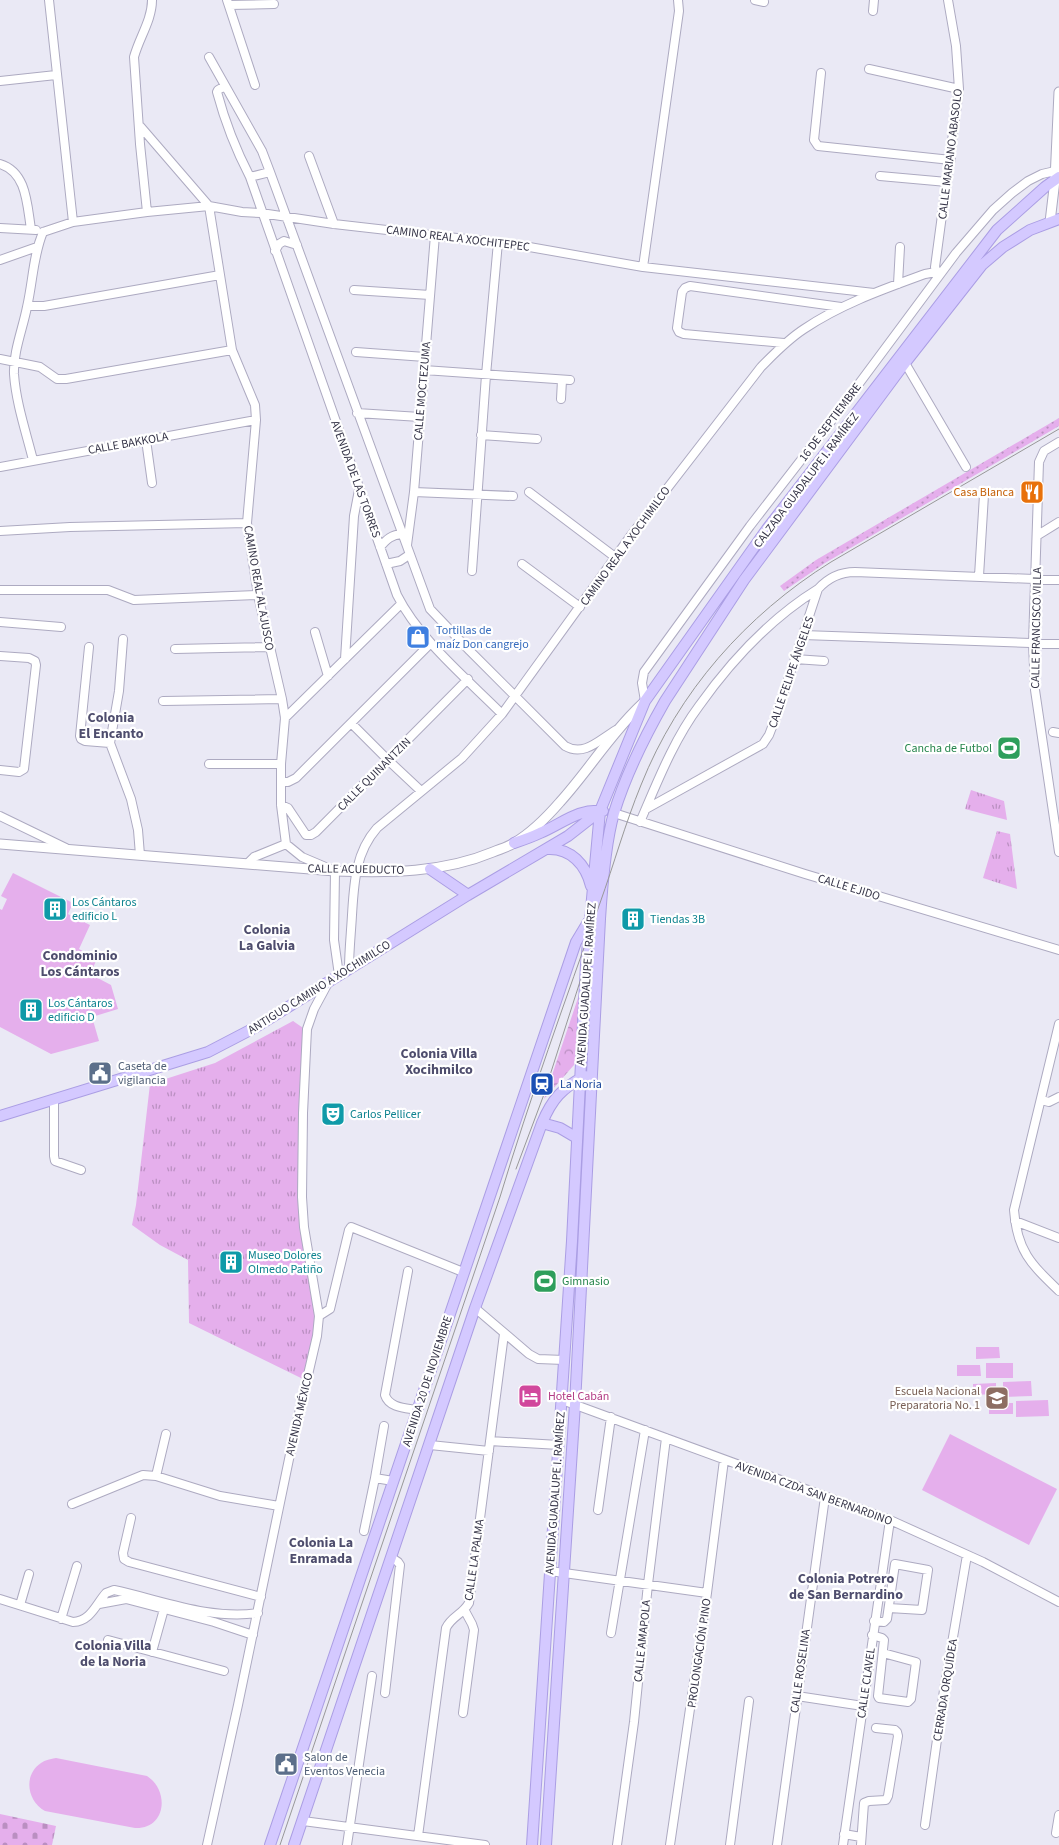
<svg xmlns="http://www.w3.org/2000/svg" width="1059" height="1845" font-family="'Source Sans 3',sans-serif">
	<defs>
		<pattern id="grass-dots" width="8" height="8" patternUnits="userSpaceOnUse" patternTransform="scale(1.25)"><rect width="8" height="8" fill="#e5afec"/><path d="M2 2h.1M6 6h.1" fill="none" stroke="#ba8fc1" stroke-width="1.8" stroke-linecap="round"/></pattern>
		<pattern id="forest-crowns" width="20" height="18" patternUnits="userSpaceOnUse" patternTransform="scale(1.25)"><rect width="20" height="18" fill="#e5afec"/><path d="M2 6a3 3 0 1 1 6 0M12 15a3 3 0 1 1 6 0" fill="none" stroke="#ba8fc1"/></pattern>
		<pattern id="cemetery-stones" width="16" height="16" patternUnits="userSpaceOnUse" patternTransform="scale(1.25)"><rect width="16" height="16" fill="#e5afec"/><path d="M2 7V4a2 2 0 0 1 4 0v3zM10 15v-3a2 2 0 0 1 4 0v3z" fill="#ba8fc1"/></pattern>
		<pattern id="park-tufts" width="24" height="20" patternUnits="userSpaceOnUse" patternTransform="scale(1.25)"><rect width="24" height="20" fill="#e5afec"/><path d="M3 7l-1-3M5 7V3M7 7l1-3M15 17l-1-3M17 17v-4M19 17l1-3" fill="none" stroke="#ba8fc1"/></pattern>
	</defs>
	<rect width="100%" height="100%" fill="#eae9f5"/>
	<!-- grass -->
	<path fill="url(#grass-dots)" d="M1059,418V426L825,563L784,591L780,586L816,560Z"/>
	<!-- forest -->
	<path fill="url(#forest-crowns)" d="M582,986L575,1060L574,1065L544,1099Z"/>
	<!-- cemetery -->
	<path fill="url(#cemetery-stones)" d="M0,1814L56,1826L52,1845H0Z"/>
	<!-- park -->
	<path fill="url(#park-tufts)" d="M971,790L1004,801L1007,820L965,809Z
		M997,831L1010,834L1017,889L983,878Z
		M293,1021L309,1032L308,1112L304,1198L318,1335L303,1379L189,1323L188,1260L160,1245L132,1225L136,1205L150,1084L215,1063Z"/>
	<!-- garden -->
	<path fill="#e5afec" d="M13,873L73,903L68,914L90,925L79,949L97,959L90,974L111,985L118,1009L92,1017L99,1041L51,1054L0,1027V909L2,910L7,899L1,896Z
		M976,1347H999L1000,1358L976,1359Z
		M986,1363H1013V1378H986Z
		M957,1365H980L981,1376H957Z
		M1031,1381L1032,1396L1003,1397V1382Z
		M996,1383V1394L973,1395V1384Z
		M1048,1400L1049,1416L1016,1417V1401Z
		M989,1403H1013V1414H989Z
		M950,1434L1057,1489L1029,1545L922,1490Z
		M56,1758L147,1776C170,1791 166,1829 135,1828L45,1811C27,1801 23,1775 41,1763C45,1760 51,1759 56,1758Z"/>
	<g fill="none" stroke-linecap="round" stroke-linejoin="round">
		<!-- minor casing -->
		<g stroke="#adaac1" stroke-width="10">
			<path id="minor" d="M49,0L73,222
				M227,0L255,85
				M755,0L764,2
				M229,5L274,4
				M873,11L874,0
				M209,57L262,151L270,172L430,609L470,651L565,746C584,757 599,740 616,730
				M869,69L959,89
				M821,73L814,140L818,146L951,160
				M0,81L56,75
				M225,86L218,90L217,92C225,122 236,150 250,177L397,595C419,639 466,678 502,714
				M140,126L209,206L232,350L255,405L256,420L247,523L258,595L282,699L285,718L281,764V805L286,844L302,857L335,871L334,940L339,975
				M309,156L334,224
				M0,164C27,172 27,205 31,229
				M880,176L947,182
				M250,177L270,172
				M147,212L140,144L134,57C139,38 152,20 152,0
				M0,228L36,230
				M43,232L73,222L147,212L209,206L242,212L261,213L334,224L518,245L643,267L874,293
				M275,251L279,244L284,241L297,245
				M0,260L37,247
				M643,267L679,11L678,0
				M938,275L935,267L959,89L956,46L948,0
				M898,284L900,247
				M354,290L430,295
				M28,306H44L220,275
				M784,343L684,334L679,332L677,328L682,292L685,288L690,286L841,307
				M356,352L425,357
				M0,359L40,367L57,379H66L232,350
				M905,363L966,467
				M424,370L570,380
				M561,399L562,380
				M357,413L420,417
				M481,435L537,439
				M146,440L152,483
				M1059,442L1044,451L1039,462L1033,643L1035,690L1059,852
				M33,460C26,432 16,403 14,374C13,352 23,328 27,307C33,281 33,256 43,232
				M0,467L256,420
				M414,492L513,496
				M529,492L615,557
				M0,531L70,527L247,523
				M1038,535L1059,522
				M407,545L414,492L435,235
				M380,547C387,539 391,535 402,534
				M386,564L400,561L409,555
				M522,564L580,607
				M472,571L486,375L498,242
				M979,576L984,495
				M0,590H108L134,600L258,595
				M0,622L61,627
				M315,632L328,676
				M803,635L1059,644
				M123,639L119,691L110,743L131,799L138,830L140,855
				M89,647L80,736L81,739L85,741L110,743
				M175,649L269,647
				M0,656L29,658L35,661L36,665L24,769L19,772L0,770
				M345,659L354,516L359,490
				M795,659L824,661
				M163,701L282,699
				M645,701L642,683L644,672L750,526L832,420L956,253L993,210L1012,193L1028,181L1042,174L1055,171
				M285,718L401,604
				M351,723L388,760L421,791
				M1053,732L1059,733
				M209,764H281
				M281,782H288L296,778L431,643
				M281,805L288,808L306,835H311L316,832L468,679
				M646,809L763,744L769,735L774,722L818,589C828,578 841,572 855,572L1059,580
				M614,813L805,874L1059,950
				M0,816L66,848
				M640,822C657,783 673,741 699,706C731,661 771,618 818,589
				M248,863L254,857L286,844
				M349,969C349,951 351,933 352,915C354,884 355,853 377,828L462,758L502,714L632,534L761,367C774,354 787,340 804,329C841,304 884,289 925,274L936,272
				M1059,1024L1014,1210C1017,1251 1031,1264 1059,1291
				M54,1099V1156L55,1161L81,1170
				M1041,1100L1049,1102L1059,1097
				M1015,1221L1059,1238
				M408,1271L385,1395C389,1408 406,1408 417,1410
				M475,1308L529,1354L538,1359L564,1360
				M319,1316L330,1309L349,1230L351,1227L463,1272
				M562,1400L890,1520L983,1562L1059,1602
				M384,1426L375,1478L393,1481
				M490,1441L559,1445
				M430,1445L489,1451
				M156,1476L166,1434
				M72,1504L143,1475L156,1476L220,1496L279,1506
				M598,1510L611,1417
				M131,1518L123,1553L124,1559L129,1562L261,1597
				M364,1531L375,1478
				M550,1571L707,1593
				M0,1599L73,1622C91,1621 96,1604 106,1593L114,1590C161,1600 209,1620 258,1613
				M99,1604L126,1599L214,1622L253,1635
				M20,1605L29,1574
				M61,1619L77,1566
				M874,1621L884,1622L887,1619L895,1564L928,1570L922,1610L889,1608
				M611,1633L645,1430
				M872,1635L882,1638L884,1640L878,1696L879,1698L908,1702L911,1699L916,1662L883,1653
				M108,1640L224,1671
				M152,1652L164,1609
				M385,1693L400,1565L398,1562L392,1558
				M797,1696L863,1706
				M463,1713L474,1630L472,1624L465,1611
				M303,1821L485,1845
				M925,1825L944,1690L967,1555
				M1056,1833L1059,1815
				M844,1834L861,1837
				M418,1836L446,1628C452,1616 462,1615 469,1603L504,1334
				M207,1845L238,1705L294,1435L317,1336L319,1316L304,1227L302,1197L303,1113L307,1029L314,1009L328,983
				M347,1845L372,1676
				M617,1845L634,1722L648,1584L666,1438
				M670,1845L707,1593L724,1460
				M730,1845L749,1701
				M777,1845L825,1497
				M843,1845L890,1520
				M861,1845L864,1803L869,1801L886,1800L888,1796L898,1736L897,1732L895,1730L876,1728"/>
		</g>
		<!-- tertiary casing -->
		<g stroke="#adaac1" stroke-width="11">
			<path id="tertiary" d="M1050,222L1055,180L1059,92
				M0,844L335,871C389,873 443,873 493,852C500,849 508,847 514,843C531,833 547,817 560,802C589,770 611,733 643,703"/>
		</g>
		<!-- secondary casing -->
		<g stroke="#ab9ee4" stroke-width="12">
			<path id="secondary" d="M514,843C523,840 532,837 540,833C562,824 578,808 603,811
				M548,849C571,848 586,865 591,886
				M430,869L468,895
				M0,1116L208,1052L256,1027L468,895L568,836L600,811
				M542,1123L560,1128L577,1138
				M270,1845L576,942L588,922
				M294,1845L475,1308L542,1123C552,1099 562,1088 585,1076
				M532,1845L572,1241L586,964L600,811L645,701L767,529L997,230L1045,187L1059,177
				M546,1845L575,1404L600,919C602,887 605,844 614,813C626,774 645,736 665,701L744,580L905,363L982,265L1003,247L1030,230L1059,219"/>
		</g>
		<!-- minor -->
		<use href="#minor" stroke="#fff" stroke-width="8"/>
		<!-- tertiary -->
		<use href="#tertiary" stroke="#fff" stroke-width="9"/>
		<!-- secondary -->
		<use href="#secondary" stroke="#d4c9ff" stroke-width="10"/>
		<!-- tram -->
		<path stroke="#989898" stroke-width="1" d="M516,1169L543,1097L593,941
			M280,1845L500,1197C530,1098 565,1001 600,903C614,864 625,824 641,785C678,692 746,615 831,562L1059,429"/>
	</g>
	<!-- icons -->
	<defs>
		<g id="restaurant-square" transform="scale(1.25)"><rect x="-9" y="-9" width="18" height="18" rx="4" fill="#e8710a" stroke="#fff"/><path d="M-5-6h1v4h1v-4h1v4h1v-4h1v5L-1.5 .5V6h-2V.5L-5-1ZM5-6V6H3V1.5H1.5Q1.5-4 5-6Z" fill="#fff"/></g>
		<g id="shop-square" transform="scale(1.25)"><rect x="-9" y="-9" width="18" height="18" rx="4" fill="#3f7fe0" stroke="#fff"/><path d="M-5-2.5h2.3a2.7 3.5 0 0 1 5.4 0H5L5.5 6h-11ZM-1.5-2.5h3a1.5 2.3 0 0 0-3 0Z" fill="#fff"/></g>
		<g id="stadium-square" transform="scale(1.25)"><rect x="-9" y="-9" width="18" height="18" rx="4" fill="#2e9e5b" stroke="#fff"/><path d="M0-5a6.5 5 0 1 0 0 10a6.5 5 0 1 0 0-10ZM-3.5-1.8h7v3.6h-7Z" fill="#fff"/></g>
		<g id="building-square" transform="scale(1.25)"><rect x="-9" y="-9" width="18" height="18" rx="4" fill="#0f9aa8" stroke="#fff"/><path d="M-4-6H4V6H1V3H-1V6H-4ZM-2.5-4.3h1.7v1.8h-1.7ZM.8-4.3h1.7v1.8H.8ZM-2.5-1h1.7V.8h-1.7ZM.8-1h1.7V.8H.8Z" fill="#fff"/></g>
		<g id="civic-square" transform="scale(1.25)"><rect x="-9" y="-9" width="18" height="18" rx="4" fill="#5c6f8a" stroke="#fff"/><path d="M-.6-6.5H3V-4.5H.6V-3L4-1V1h2V6H-6V1h2V-1L-.6-3ZM-1.2 2.5V6h2.4V2.5Z" fill="#fff"/></g>
		<g id="station-square" transform="scale(1.25)"><rect x="-9" y="-9" width="18" height="18" rx="4" fill="#1a4fb4" stroke="#fff"/><path d="M-3-6H3Q5-6 5-4V2Q5 4 3 4L4.5 6H3L1.5 4h-3L-3 6H-4.5L-3 4Q-5 4-5 2V-4Q-5-6-3-6ZM-3.5-4v3h7v-3ZM-3.5 1v1.5H-2V1ZM2 1v1.5H3.5V1Z" fill="#fff"/></g>
		<g id="theatre-square" transform="scale(1.25)"><rect x="-9" y="-9" width="18" height="18" rx="4" fill="#0f9aa8" stroke="#fff"/><path d="M-5-5.5Q0-4 5-5.5V0Q5 5 0 6Q-5 5-5 0ZM-3.3-2.5H-1v1.5H-3.3ZM1-2.5H3.3v1.5H1ZM-2.8 1Q0 5.5 2.8 1Z" fill="#fff"/></g>
		<g id="hotel-square" transform="scale(1.25)"><rect x="-9" y="-9" width="18" height="18" rx="4" fill="#d1479c" stroke="#fff"/><path d="M-6-4.5h1.5V1H6V5H4.5V3h-9V5H-6ZM-4 0a1.8 1.8 0 1 1 3.6 0ZM.5 0V-2.5h3Q6-2.5 6 0Z" fill="#fff"/></g>
		<g id="school-square" transform="scale(1.25)"><rect x="-9" y="-9" width="18" height="18" rx="4" fill="#8d6e63" stroke="#fff"/><path d="M0-5L7-2L0 1L-7-2ZM-4 1L0 2.5L4 1V4Q0 6-4 4Z" fill="#fff"/></g>
	</defs>
	<g fill-rule="evenodd">
		<use href="#restaurant-square" x="1032" y="492"/>
		<use href="#shop-square" x="418" y="637"/>
		<use href="#stadium-square" x="1009" y="748"/>
		<use href="#building-square" x="55" y="909"/>
		<use href="#building-square" x="633" y="919"/>
		<use href="#building-square" x="31" y="1010"/>
		<use href="#civic-square" x="100" y="1073"/>
		<use href="#station-square" x="542" y="1084"/>
		<use href="#theatre-square" x="333" y="1114"/>
		<use href="#building-square" x="231" y="1262"/>
		<use href="#stadium-square" x="545" y="1281"/>
		<use href="#hotel-square" x="530" y="1396"/>
		<use href="#school-square" x="997" y="1398"/>
		<use href="#civic-square" x="286" y="1764"/>
	</g>
	<g text-anchor="middle" stroke-width="4.5" stroke-linejoin="round" paint-order="stroke">
		<!-- street labels -->
		<g font-size="12" fill="#373649" stroke="#fff">
			<text transform="translate(950 154) rotate(-83)" y="4">CALLE MARIANO ABASOLO</text>
			<text transform="translate(458 238) rotate(7)" y="4">CAMINO REAL A XOCHITEPEC</text>
			<text transform="translate(422 391) rotate(-85)" y="4">CALLE MOCTEZUMA</text>
			<text transform="translate(830 422) rotate(-53)" y="4">16 DE SEPTIEMBRE</text>
			<text transform="translate(128 443) rotate(-10)" y="4">CALLE BAKKOLA</text>
			<text transform="translate(356 479) rotate(70)" y="4">AVENIDA DE LAS TORRES</text>
			<text transform="translate(806 480) rotate(-53)" y="4">CALZADA GUADALUPE I. RAMÍREZ</text>
			<text transform="translate(625 546) rotate(-54)" y="4">CAMINO REAL A XOCHIMILCO</text>
			<text transform="translate(259 588) rotate(80)" y="4">CAMINO REAL AL AJUSCO</text>
			<text transform="translate(1036 628) rotate(-89)" y="4">CALLE FRANCISCO VILLA</text>
			<text transform="translate(791 672) rotate(-71)" y="4">CALLE FELIPE ÁNGELES</text>
			<text transform="translate(374 774) rotate(-45)" y="4">CALLE QUINANTZIN</text>
			<text transform="translate(356 869) rotate(1)" y="4">CALLE ACUEDUCTO</text>
			<text transform="translate(849 887) rotate(17)" y="4">CALLE EJIDO</text>
			<text transform="translate(586 984) rotate(-86)" y="4">AVENIDA GUADALUPE I. RAMÍREZ</text>
			<text transform="translate(319 987) rotate(-32)" y="4">ANTIGUO CAMINO A XOCHIMILCO</text>
			<text transform="translate(427 1381) rotate(-72)" y="4">AVENIDA 20 DE NOVIEMBRE</text>
			<text transform="translate(299 1414) rotate(-77)" y="4">AVENIDA MÉXICO</text>
			<text transform="translate(555 1493) rotate(-86)" y="4">AVENIDA GUADALUPE I. RAMÍREZ</text>
			<text transform="translate(814 1493) rotate(20)" y="4">AVENIDA CZDA SAN BERNARDINO</text>
			<text transform="translate(474 1560) rotate(-82)" y="4">CALLE LA PALMA</text>
			<text transform="translate(642 1641) rotate(-84)" y="4">CALLE AMAPOLA</text>
			<text transform="translate(699 1653) rotate(-82)" y="4">PROLONGACIÓN PINO</text>
			<text transform="translate(800 1671) rotate(-82)" y="4">CALLE ROSELINA</text>
			<text transform="translate(866 1683) rotate(-82)" y="4">CALLE CLAVEL</text>
			<text transform="translate(945 1690) rotate(-81)" y="4">CERRADA ORQUÍDEA</text>
		</g>
		<!-- food labels -->
		<g font-size="12" fill="#c56008" stroke="#fff" text-anchor="end">
			<text x="1014" y="496">Casa Blanca</text>
		</g>
		<!-- shop labels -->
		<g font-size="12" fill="#366cbe" stroke="#fff" text-anchor="start">
			<text x="436" y="634">Tortillas de<tspan x="436" dy="14">maíz Don cangrejo</tspan></text>
		</g>
		<!-- leisure labels -->
		<g font-size="12" fill="#27864d" stroke="#fff" text-anchor="end">
			<text x="992" y="752">Cancha de Futbol</text>
			<text x="562" y="1285" text-anchor="start">Gimnasio</text>
		</g>
		<!-- culture labels -->
		<g font-size="12" fill="#0d838f" stroke="#fff" text-anchor="start">
			<text x="72" y="906">Los Cántaros<tspan x="72" dy="14">edificio L</tspan></text>
			<text x="650" y="923">Tiendas 3B</text>
			<text x="48" y="1007">Los Cántaros<tspan x="48" dy="14">edificio D</tspan></text>
			<text x="350" y="1118">Carlos Pellicer</text>
			<text x="248" y="1259">Museo Dolores<tspan x="248" dy="14">Olmedo Patiño</tspan></text>
		</g>
		<!-- service labels -->
		<g font-size="12" fill="#4e5e75" stroke="#fff" text-anchor="start">
			<text x="118" y="1070">Caseta de<tspan x="118" dy="14">vigilancia</tspan></text>
			<text x="304" y="1761">Salon de<tspan x="304" dy="14">Eventos Venecia</tspan></text>
		</g>
		<!-- transit labels -->
		<g font-size="12" fill="#164399" stroke="#fff" text-anchor="start">
			<text x="560" y="1088">La Noria</text>
		</g>
		<!-- education labels -->
		<g font-size="12" fill="#785e54" stroke="#fff" text-anchor="end">
			<text x="980" y="1395">Escuela Nacional<tspan x="980" dy="14">Preparatoria No. 1</tspan></text>
		</g>
		<!-- hotel labels -->
		<g font-size="12" fill="#b23c85" stroke="#fff" text-anchor="start">
			<text x="548" y="1400">Hotel Cabán</text>
		</g>
		<!-- neighbourhood labels -->
		<g font-size="14" font-weight="bold" fill="#4e4d6d" stroke="#fff">
			<text x="111" y="722">Colonia<tspan x="111" dy="16">El Encanto</tspan></text>
			<text x="267" y="934">Colonia<tspan x="267" dy="16">La Galvia</tspan></text>
			<text x="80" y="960">Condominio<tspan x="80" dy="16">Los Cántaros</tspan></text>
			<text x="439" y="1058">Colonia Villa<tspan x="439" dy="16">Xocihmilco</tspan></text>
			<text x="321" y="1547">Colonia La<tspan x="321" dy="16">Enramada</tspan></text>
			<text x="846" y="1583">Colonia Potrero<tspan x="846" dy="16">de San Bernardino</tspan></text>
			<text x="113" y="1650">Colonia Villa<tspan x="113" dy="16">de la Noria</tspan></text>
		</g>
	</g>
</svg>
